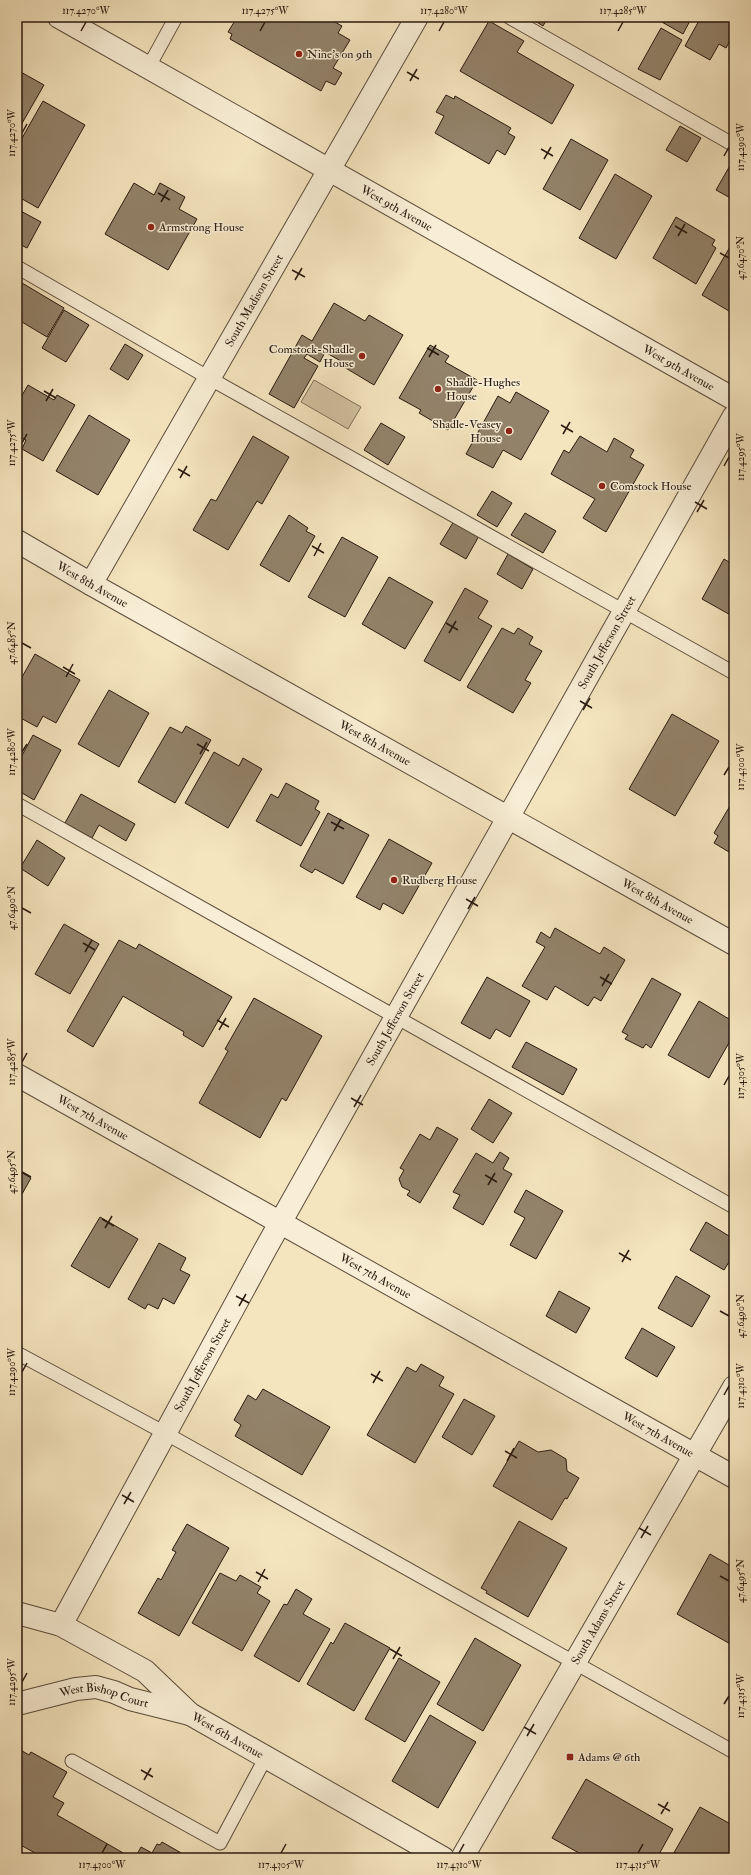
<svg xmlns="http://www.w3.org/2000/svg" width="751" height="1875" font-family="'IM FELL Double Pica',serif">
	<rect width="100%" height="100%" fill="#f5e5bf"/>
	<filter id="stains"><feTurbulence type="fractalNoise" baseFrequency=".005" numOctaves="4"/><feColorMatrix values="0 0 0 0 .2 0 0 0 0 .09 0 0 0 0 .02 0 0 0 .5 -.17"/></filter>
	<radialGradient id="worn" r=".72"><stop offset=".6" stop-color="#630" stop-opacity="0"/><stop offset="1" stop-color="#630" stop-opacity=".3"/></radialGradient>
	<!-- green -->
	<path fill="#d2c2a1" stroke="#7d6e58" d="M314,380L361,407L348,429L301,402Z"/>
	<!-- building -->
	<path fill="#93836b" stroke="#28190f" d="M242,17H326L342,26L338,33L350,40L333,68L342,73L335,85L326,81L321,91L230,39L232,34L228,32L236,19L240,21Z
		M529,17H548L543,26Z
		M653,17H692L683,34Z
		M701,17H734V33L726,48L719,44L710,60L685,46Z
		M489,21L524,41L517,52L574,85L552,124L460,71Z
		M661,28L682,40L660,80L638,69Z
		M19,71L44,85L17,132V76Z
		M446,95L454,99L455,96L511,128L508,133L515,137L505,155L497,150L489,164L435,133L444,116L436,112Z
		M43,101L85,125L38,208L17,196V147Z
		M680,126L701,138L687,162L666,150Z
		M571,139L608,160L580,210L543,189Z
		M732,162L734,164V200L716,190Z
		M615,174L652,196L616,259L579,238Z
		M134,183L154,195L160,183L185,197L179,209L197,219L168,270L105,234Z
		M17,209L41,222L27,248L17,243Z
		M676,217L715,240L712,245L716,248L696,284L653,258Z
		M734,240V314L702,295Z
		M17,280L64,308L47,337L17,319Z
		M334,303L365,321L369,315L403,335L374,385L344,367L346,364L325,352L320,362L307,354L304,358L318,366L294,408L269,394L302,335L312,341Z
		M64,310L89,325L66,362L42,348Z
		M125,344L143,355L128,380L110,369Z
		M430,345L449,356L445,362L477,380L448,430L419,413L421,410L399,398Z
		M28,385L54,400L57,395L75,405L43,461L22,449L26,440L17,435V404Z
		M516,392L549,411L521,460L503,450L493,468L466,454L498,396L510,403Z
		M89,415L130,440L98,495L56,471Z
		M381,423L405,437L388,465L364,450Z
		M253,436L289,457L262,504L257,501L228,550L193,530L211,499L216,501Z
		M580,436L607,452L614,438L634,450L630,457L644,465L606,532L583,518L595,499L551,474L564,450L569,453Z
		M492,491L512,503L497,527L477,515Z
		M525,513L556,531L543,553L511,535Z
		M289,515L308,528L306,531L315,536L289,582L260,565Z
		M454,521L479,536L466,559L440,544Z
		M342,537L378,557L345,617L308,597Z
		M508,554L533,569L522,589L497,574Z
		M724,559L734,565V617L702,599Z
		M389,577L433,602L405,649L362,624Z
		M465,588L488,601L478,618L492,626L460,681L424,661Z
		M502,628L514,634L518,628L533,637L529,644L542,651L525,680L531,683L513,713L467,687Z
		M35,654L80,680L56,723L43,716L37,727L17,716V686Z
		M109,690L149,713L119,767L78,744Z
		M672,714L719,741L675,816L629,789Z
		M186,726L211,740L175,803L138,782L170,727L182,733Z
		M33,735L61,750L34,800L17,790V765Z
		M214,752L239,766L243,758L262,769L228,828L185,803Z
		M286,783L319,801L315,809L320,812L301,846L256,821L271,794L278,798Z
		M81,794L135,824L126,841L99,825L92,838L65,823Z
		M734,799V855L714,843L718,836L714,833Z
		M328,813L369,835L343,884L315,869L312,873L300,866Z
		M389,839L432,863L403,914L383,903L380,910L356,897Z
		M37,840L65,858L48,886L20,868Z
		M64,924L99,944L70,994L35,974Z
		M555,928L600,954L604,947L625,960L601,1001L594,997L588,1006L555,986L547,1000L522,986L545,947L536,942L541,932L550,938Z
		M119,940L136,949L139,944L232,997L203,1047L183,1035L184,1032L123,996L93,1047L67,1031Z
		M487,977L530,1001L510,1037L496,1029L490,1039L461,1023Z
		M652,978L681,994L651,1048L646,1044L643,1048L625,1039L628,1035L622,1032Z
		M254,998L322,1036L286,1101L282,1098L260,1138L199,1103L228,1051L225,1049Z
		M699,1001L734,1022V1034L709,1078L668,1055Z
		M526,1042L577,1069L563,1095L512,1067Z
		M489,1099L512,1113L493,1143L471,1129Z
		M437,1127L458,1139L420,1203L407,1195L410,1191L402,1187L399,1179L404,1170L400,1168L420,1134L430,1140Z
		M500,1152L509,1158L503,1169L512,1174L483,1225L453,1208L460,1195L453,1192L476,1153L493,1163Z
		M19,1171L31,1178L17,1203V1174Z
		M526,1190L563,1211L536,1259L510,1245L525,1218L514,1212Z
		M100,1217L138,1239L109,1288L71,1266Z
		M706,1222L734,1239V1254L724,1270L690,1250Z
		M159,1243L186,1258L180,1270L190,1275L174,1304L163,1298L158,1309L148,1304L145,1309L128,1299Z
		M676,1276L710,1296L692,1327L658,1308Z
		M559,1291L590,1308L576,1333L546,1316Z
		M642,1328L675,1347L657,1377L625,1358Z
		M421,1364L444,1377L439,1386L454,1394L415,1463L367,1435L407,1367L416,1372Z
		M263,1389L330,1427L302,1475L235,1436L241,1425L234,1420L248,1395L256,1400Z
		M464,1399L495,1416L472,1455L442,1437Z
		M519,1441L538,1452L551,1450L566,1459L567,1471L579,1478L567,1499L565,1498L552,1520L493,1486Z
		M519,1521L567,1548L528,1617L486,1593L487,1591L481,1588Z
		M187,1524L229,1548L179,1636L138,1613L158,1578L161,1580L176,1552L172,1550Z
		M710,1554L734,1568V1646L677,1614Z
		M220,1573L236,1581L240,1575L261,1587L257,1593L270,1601L242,1651L192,1623Z
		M296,1589L312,1599L303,1614L330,1629L299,1682L254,1656L284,1604L287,1605Z
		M345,1623L390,1648L354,1711L307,1684L331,1642L333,1644Z
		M475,1638L521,1665L483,1731L437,1704Z
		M399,1658L440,1682L405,1742L365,1719Z
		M430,1715L476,1742L438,1808L392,1781Z
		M17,1748L29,1755L31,1752L67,1772L53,1797L64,1803L57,1815L132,1858H32L35,1853L17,1843Z
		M586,1779L673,1829L657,1858H588L552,1838Z
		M700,1807L734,1826V1858H671Z
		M162,1842L190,1858H135L141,1847L152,1853L157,1844L160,1845Z"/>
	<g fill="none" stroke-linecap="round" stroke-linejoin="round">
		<!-- service casing -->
		<g stroke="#5b4c3b" stroke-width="15">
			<path id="service" d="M509,17L734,145
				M148,68L176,17
				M17,267L209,378L734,673
				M17,804L734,1207
				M17,1353L165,1433L734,1752
				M72,1761L220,1843L266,1757"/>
		</g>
		<!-- minor casing -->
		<g stroke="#5b4c3b" stroke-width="24">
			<g id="minor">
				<path id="s1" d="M59,17L734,399"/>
				<path id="s2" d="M17,541L91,584L734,944"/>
				<path id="s3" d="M91,584L417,17"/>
				<path id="s4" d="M17,1075L734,1477"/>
				<path id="s5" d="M17,1613L61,1625L145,1671L190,1714L443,1858"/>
				<path id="s6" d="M61,1625L266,1248L734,416"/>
				<path id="s7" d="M17,1704L76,1689L96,1687L114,1692L130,1699L190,1714"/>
				<path id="s8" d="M462,1858L734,1387"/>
			</g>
		</g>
		<!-- service -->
		<use href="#service" stroke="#f8eed5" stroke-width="13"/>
		<!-- minor -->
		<use href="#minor" stroke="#f8eed5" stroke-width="22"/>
	</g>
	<!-- ticks -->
	<path fill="none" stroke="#28190f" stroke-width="1.5" d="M81,31L86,22M260,31L265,22M439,31L444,22M618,31L623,22M407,72L419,79M410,81L417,69M22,133L27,124M541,149L553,156M724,156L729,147M544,159L551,147M158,193L170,200M161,202L168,190M675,226L687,233M678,236L685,224M720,253L729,258M292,270L305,277M295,280L302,268M427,348L439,355M429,357L436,345M44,391L56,398M46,401L53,389M561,425L573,432M563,434L570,422M22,443L27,434M724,466L729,457M178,469L190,476M180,478L187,466M695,502L707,509M697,512L704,500M312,546L324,553M314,556L321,543M446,623L458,630M449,633L456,621M22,643L31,648M63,667L75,674M66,677L73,664M580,701L592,708M583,710L590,698M197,744L209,751M22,752L27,744M200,754L207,742M724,775L729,767M331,822L344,829M334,831L341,819M466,899L478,906M22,908L31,913M468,909L475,897M83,943L95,950M85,952L92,940M600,977L612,984M602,986L609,974M217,1020L229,1027M219,1030L226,1018M22,1062L27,1053M724,1085L729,1076M351,1098L363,1105M354,1107L361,1095M22,1172L31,1177M485,1175L497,1182M488,1185L495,1173M102,1219L114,1226M105,1228L112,1216M619,1253L631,1260M622,1262L629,1250M236,1296L249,1303M239,1306L246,1294M720,1311L729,1316M22,1372L27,1363M371,1374L383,1381M373,1383L380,1371M724,1395L729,1386M505,1451L517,1458M507,1461L514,1448M122,1495L134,1502M124,1504L131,1492M639,1528L651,1535M641,1538L648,1526M256,1572L268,1579M720,1576L729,1581M258,1582L265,1569M390,1649L402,1656M393,1659L400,1647M22,1682L27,1673M724,1704L729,1696M524,1727L536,1734M527,1736L534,1724M141,1770L153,1777M144,1780L151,1768M658,1804L670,1811M661,1814L668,1802M102,1853L107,1844M281,1853L286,1844M459,1853L464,1844M638,1853L643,1844"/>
	<!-- markers -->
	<g fill="#8f2418" stroke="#f8eed5" stroke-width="1.5">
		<circle cx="299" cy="54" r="4"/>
		<circle cx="151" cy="227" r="4"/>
		<circle cx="362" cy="356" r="4"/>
		<circle cx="438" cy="389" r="4"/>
		<circle cx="509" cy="431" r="4"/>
		<circle cx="602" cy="486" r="4"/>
		<circle cx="394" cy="880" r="4"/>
		<rect x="566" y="1753" width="8" height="8" rx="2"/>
	</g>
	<g text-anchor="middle" stroke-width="3" stroke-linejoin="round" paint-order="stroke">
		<!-- poi labels -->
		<g font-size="12" fill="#28190f" stroke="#f8eed5" text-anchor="start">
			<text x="307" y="58">Nine's on 9th</text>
			<text x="159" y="231">Armstrong House</text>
			<text x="354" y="353" text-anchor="end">Comstock-Shadle<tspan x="354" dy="14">House</tspan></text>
			<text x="446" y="386">Shadle-Hughes<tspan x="446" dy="14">House</tspan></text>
			<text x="501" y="428" text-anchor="end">Shadle-Veasey<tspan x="501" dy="14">House</tspan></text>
			<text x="610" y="490">Comstock House</text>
			<text x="402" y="884">Rudberg House</text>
			<text x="578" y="1761">Adams @ 6th</text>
		</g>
		<!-- street labels -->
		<g font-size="12" fill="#28190f" stroke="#f8eed5">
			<text dy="4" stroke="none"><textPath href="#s1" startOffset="388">West 9th Avenue</textPath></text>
			<text dy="4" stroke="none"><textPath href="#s3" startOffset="327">South Madison Street</textPath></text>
			<text dy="4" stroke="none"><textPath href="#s1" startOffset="712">West 9th Avenue</textPath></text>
			<text dy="4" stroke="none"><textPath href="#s2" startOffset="87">West 8th Avenue</textPath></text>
			<text dy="4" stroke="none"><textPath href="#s6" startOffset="1124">South Jefferson Street</textPath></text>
			<text dy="4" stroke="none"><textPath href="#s2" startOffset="411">West 8th Avenue</textPath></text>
			<text dy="4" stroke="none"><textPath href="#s2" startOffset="735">West 8th Avenue</textPath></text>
			<text dy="4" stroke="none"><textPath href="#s6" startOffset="692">South Jefferson Street</textPath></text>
			<text dy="4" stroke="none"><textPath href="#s4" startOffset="87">West 7th Avenue</textPath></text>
			<text dy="4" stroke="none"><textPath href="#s4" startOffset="411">West 7th Avenue</textPath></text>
			<text dy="4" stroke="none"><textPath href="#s6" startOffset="296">South Jefferson Street</textPath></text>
			<text dy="4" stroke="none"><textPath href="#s4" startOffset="735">West 7th Avenue</textPath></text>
			<text dy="4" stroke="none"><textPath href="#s8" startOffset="272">South Adams Street</textPath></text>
			<text dy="4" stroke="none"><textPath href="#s7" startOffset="90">West Bishop Court</textPath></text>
			<text dy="4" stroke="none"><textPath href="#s5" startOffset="247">West 6th Avenue</textPath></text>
		</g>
	</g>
	<!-- margin -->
	<rect width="751" height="1875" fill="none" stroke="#f5e5bf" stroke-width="44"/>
	<rect x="22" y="22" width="707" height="1831" fill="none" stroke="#28190f" stroke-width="1.5"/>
	<g font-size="10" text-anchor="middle" fill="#28190f">
		<text x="86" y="14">117.4270°W</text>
		<text x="265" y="14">117.4275°W</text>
		<text x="444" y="14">117.4280°W</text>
		<text x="623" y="14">117.4285°W</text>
		<text transform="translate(11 133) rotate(-90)" y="4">117.4270°W</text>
		<text transform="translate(740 147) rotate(-90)" y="4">117.4290°W</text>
		<text transform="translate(740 258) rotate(-90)" y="4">47.6470°N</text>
		<text transform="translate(11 443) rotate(-90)" y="4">117.4275°W</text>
		<text transform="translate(740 457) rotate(-90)" y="4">117.4295°W</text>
		<text transform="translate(11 643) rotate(-90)" y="4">47.6485°N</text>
		<text transform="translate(11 752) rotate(-90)" y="4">117.4280°W</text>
		<text transform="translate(740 767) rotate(-90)" y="4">117.4300°W</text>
		<text transform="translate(11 908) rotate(-90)" y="4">47.6490°N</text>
		<text transform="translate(11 1062) rotate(-90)" y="4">117.4285°W</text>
		<text transform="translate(740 1076) rotate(-90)" y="4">117.4305°W</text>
		<text transform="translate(11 1172) rotate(-90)" y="4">47.6495°N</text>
		<text transform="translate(740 1316) rotate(-90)" y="4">47.6490°N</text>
		<text transform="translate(11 1372) rotate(-90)" y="4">117.4290°W</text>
		<text transform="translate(740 1386) rotate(-90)" y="4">117.4310°W</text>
		<text transform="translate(740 1581) rotate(-90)" y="4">47.6495°N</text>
		<text transform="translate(11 1682) rotate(-90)" y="4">117.4295°W</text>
		<text transform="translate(740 1696) rotate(-90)" y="4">117.4315°W</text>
		<text x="102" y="1868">117.4300°W</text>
		<text x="281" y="1868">117.4305°W</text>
		<text x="459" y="1868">117.4310°W</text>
		<text x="638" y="1868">117.4315°W</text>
	</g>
	<rect width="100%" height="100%" filter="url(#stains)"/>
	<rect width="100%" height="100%" fill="url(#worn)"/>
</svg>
